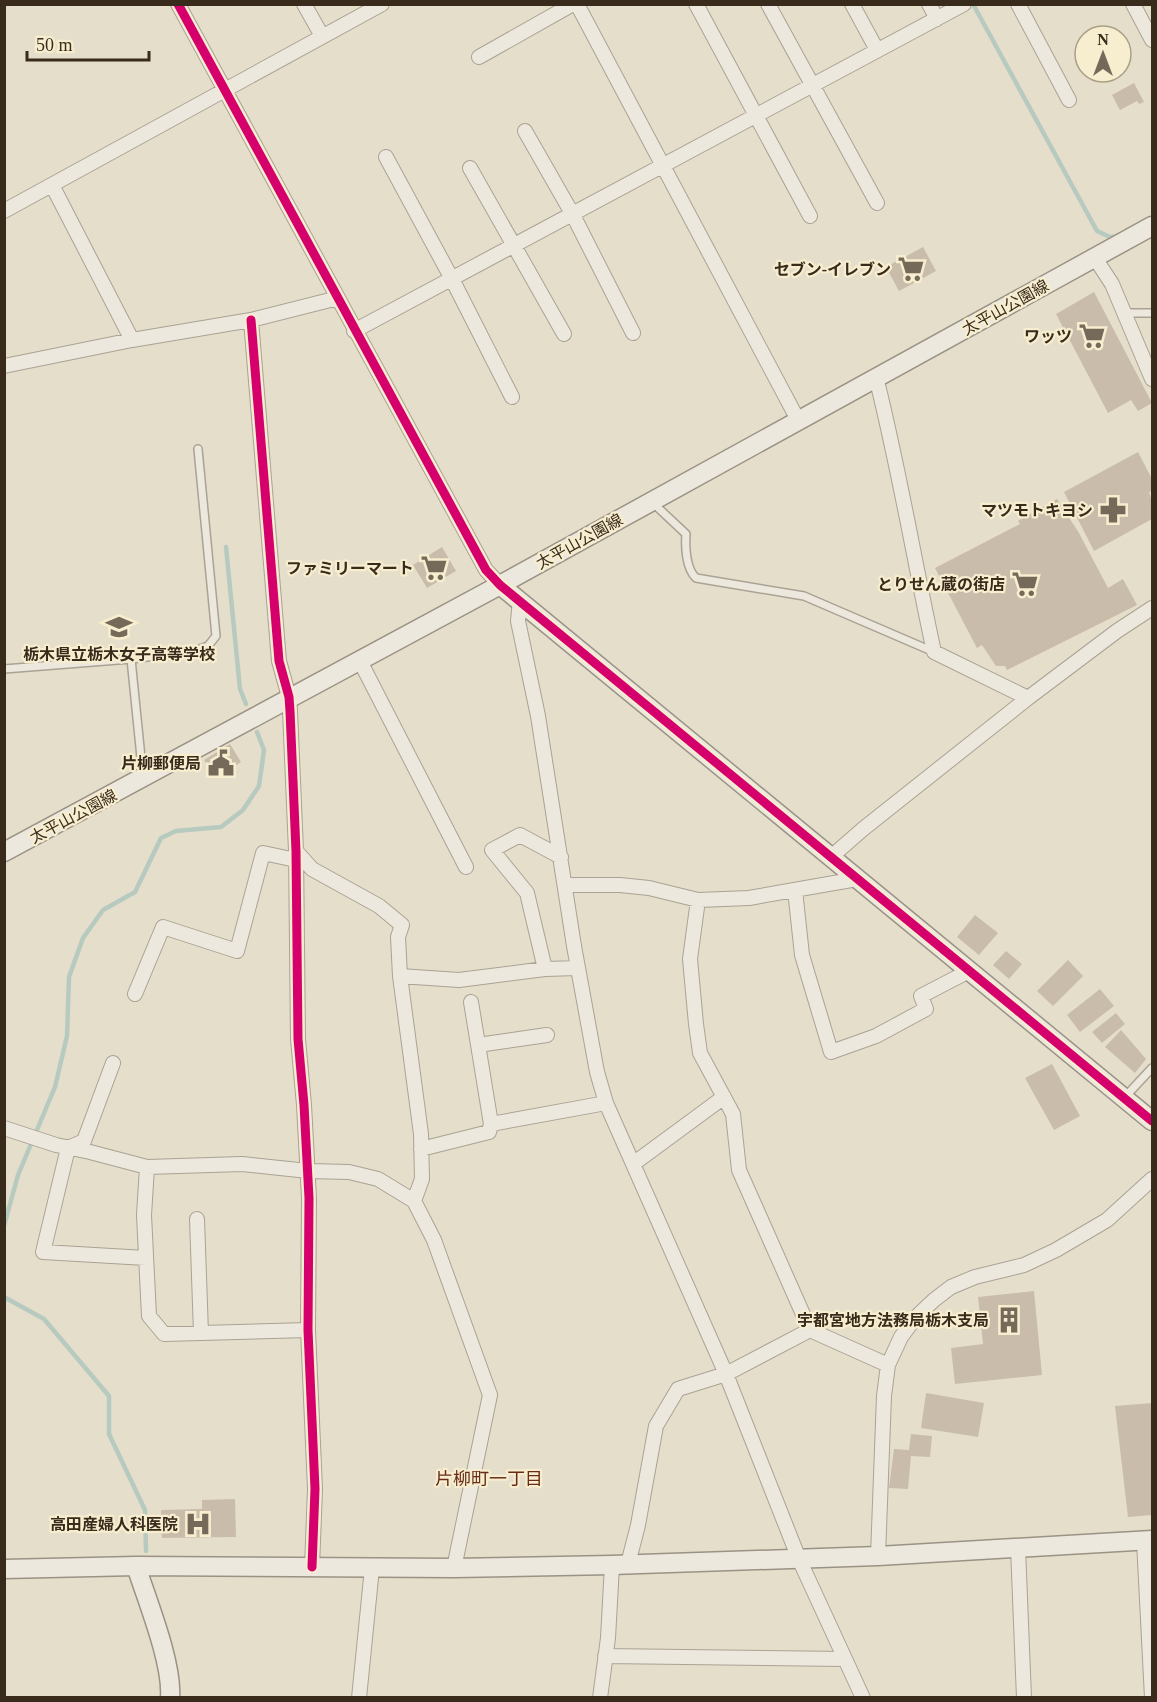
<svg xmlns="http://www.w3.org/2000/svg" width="1157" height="1702" font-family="'Times New Roman','Noto Sans JP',serif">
	<rect width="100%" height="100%" fill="#e5deca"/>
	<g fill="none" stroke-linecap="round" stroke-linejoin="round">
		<!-- stream -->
		<path stroke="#b7cabf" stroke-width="4.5" d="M973,4L1097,231L1110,237L1120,236
			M226,547L240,689L246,704
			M4,1226L18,1175L55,1087L67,1036L69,977L83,938L103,910L135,892L161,838L176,831L221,827L243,810L259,786L264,750L257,732
			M4,1297L44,1319L109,1396V1434L145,1510L146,1551"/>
	</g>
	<!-- building -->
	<path fill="#c9bcab" d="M1134,83L1144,102L1139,104L1137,101L1120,110L1112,95Z
		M923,247L936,271L899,291L886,267Z
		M1094,292L1152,403L1138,411L1131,400L1108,413L1056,314Z
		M1138,452L1152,479V491L1149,492L1152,501V519L1094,551L1064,492Z
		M1057,499L1079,533L1108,588L1123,579L1137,605L1007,670L1005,666H996L982,645L977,648L935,568L1020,524L1018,521Z
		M442,547L456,571L427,588L413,565Z
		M230,744L241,762L216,778L204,760Z
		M975,915L998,933L979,955L957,937Z
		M1006,951L1022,964L1009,979L993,965Z
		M1068,960L1083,976L1053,1006L1037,991Z
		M1100,989L1114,1006L1080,1032L1067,1015Z
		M1116,1013L1125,1024L1102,1043L1092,1032Z
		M1121,1030L1146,1059L1135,1073L1105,1047Z
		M1052,1064L1080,1116L1054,1130L1025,1078Z
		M1034,1291L1042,1375L955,1384L951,1348L983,1344L978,1297Z
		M926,1393L984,1403L978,1437L921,1428Z
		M1152,1403V1515L1128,1517L1115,1406Z
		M911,1434L932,1436L930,1457L911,1456L908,1489L889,1488L894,1449L909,1450Z
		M235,1499L236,1537L162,1538L161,1510L202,1509V1500Z"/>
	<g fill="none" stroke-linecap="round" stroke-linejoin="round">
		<!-- lane casing -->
		<g stroke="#aaa294" stroke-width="10">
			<path id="lane" d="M1124,313H1152
				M653,503L686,534C685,547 686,569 696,578L804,596L934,652
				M4,669L131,659
				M143,777L131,659L195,651L208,646L216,636L198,449
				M1124,1098L1152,1068"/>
		</g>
		<!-- street casing -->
		<g stroke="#aaa294" stroke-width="16">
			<path id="street" d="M178,4L486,570L500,585
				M304,4L322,36
				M577,4L798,420
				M696,4L810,216
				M768,4L877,203
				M852,4L877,50
				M929,4L937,19
				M1018,4L1069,100
				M1133,4L1152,40
				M479,57L573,4
				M525,131L573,215L633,333
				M386,157L452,279L512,397
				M470,168L564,334
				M52,185L132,340
				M4,211L382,4
				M1095,258L1112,284L1152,379
				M251,320L279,661L289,697L290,711L296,851L298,1039L304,1105L309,1198L308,1330L315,1489L312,1567
				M354,331L964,4
				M4,366L132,340L251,320L338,298
				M520,600L518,621L538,716L574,946L597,1072L606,1103L726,1374L799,1559L863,1698
				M360,661L466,867
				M1028,698L1117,631L1152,608
				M296,851L312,869L379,906L402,925L398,937L400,976L421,1134L422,1179L414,1201
				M831,857L863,829L1028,698L934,652C914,560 899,468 876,377
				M566,885H620L649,888L698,900L749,898L857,879
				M795,890L802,955L831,1052L876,1036L926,1009L921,996L969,971
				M698,900L690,959L696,1024L700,1053L733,1114L739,1170L810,1330L888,1365
				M545,969L527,893L492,850L520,835L561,857
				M400,976L459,980L545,969L578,968
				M135,994L163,927L237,951L263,853L296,860
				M471,1002L491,1124L606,1103
				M478,1045L547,1035
				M113,1063L84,1141L68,1148L43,1252L146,1258
				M4,1128L56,1145L90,1152L147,1167L242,1164L308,1171L349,1172L378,1179L414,1201L434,1240L490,1395L454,1568
				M421,1149L489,1132L491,1124
				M633,1164L724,1097
				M147,1167L144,1215L149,1316L164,1334L308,1330
				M197,1219L201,1333
				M1144,1541L1152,1698
				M1018,1548L1024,1698
				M878,1556L884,1396L888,1365L901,1337L915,1318L934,1300L951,1287L975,1277L1024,1265L1056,1250L1107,1220L1152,1179
				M628,1564L638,1525L656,1426L678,1389L726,1374L810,1330
				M605,1656L845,1659
				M359,1698L372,1568
				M600,1698L608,1638L612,1565"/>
		</g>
		<!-- secondary casing -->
		<g stroke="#9a9284" stroke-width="21">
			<path id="secondary" d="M500,585L1152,1121
				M4,852L500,585L1152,226
				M136,1566C147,1600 173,1664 170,1698
				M4,1569L136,1566L454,1568L612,1565L878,1556L1152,1540"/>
		</g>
		<!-- lane -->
		<use href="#lane" stroke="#ede8dd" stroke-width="7"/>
		<!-- street -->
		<use href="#street" stroke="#ede8dd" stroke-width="14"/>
		<!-- secondary -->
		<use href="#secondary" stroke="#ede8dd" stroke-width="18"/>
		<!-- cycleway casing -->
		<g stroke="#f7edcf" stroke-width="13">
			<path id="cycleway" d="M178,4L486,570L500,585L1152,1121
				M251,320L279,661L289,697L290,711L296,851L298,1039L304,1105L309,1198L308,1330L315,1489L312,1567"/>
		</g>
		<!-- cycleway -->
		<use href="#cycleway" stroke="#d6006c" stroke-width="9"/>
	</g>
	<!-- icons -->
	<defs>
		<g id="supermarket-bare" transform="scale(2.07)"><path d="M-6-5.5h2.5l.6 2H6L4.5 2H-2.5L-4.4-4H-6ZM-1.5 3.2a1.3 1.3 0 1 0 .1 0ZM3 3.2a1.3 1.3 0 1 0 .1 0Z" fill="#756a59" stroke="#f7edcf" stroke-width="2.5" paint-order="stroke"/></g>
		<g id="pharmacy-bare" transform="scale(2.07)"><path d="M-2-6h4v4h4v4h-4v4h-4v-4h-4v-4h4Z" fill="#756a59" stroke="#f7edcf" stroke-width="2.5" paint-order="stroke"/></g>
		<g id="school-bare" transform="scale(2.07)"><path d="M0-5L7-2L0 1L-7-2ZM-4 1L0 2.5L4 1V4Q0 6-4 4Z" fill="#756a59" stroke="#f7edcf" stroke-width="2.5" paint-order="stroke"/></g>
		<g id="civic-bare" transform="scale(2.07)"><path d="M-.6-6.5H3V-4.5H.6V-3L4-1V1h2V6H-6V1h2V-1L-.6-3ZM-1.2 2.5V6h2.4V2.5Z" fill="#756a59" stroke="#f7edcf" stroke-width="2.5" paint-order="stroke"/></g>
		<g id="building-bare" transform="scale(2.07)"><path d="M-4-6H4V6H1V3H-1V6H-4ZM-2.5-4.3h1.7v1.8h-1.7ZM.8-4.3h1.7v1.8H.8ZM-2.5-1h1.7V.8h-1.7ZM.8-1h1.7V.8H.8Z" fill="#756a59" stroke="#f7edcf" stroke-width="2.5" paint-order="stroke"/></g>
		<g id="hospital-bare" transform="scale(2.07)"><path d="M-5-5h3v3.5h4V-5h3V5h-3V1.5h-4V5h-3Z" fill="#756a59" stroke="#f7edcf" stroke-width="2.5" paint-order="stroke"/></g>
	</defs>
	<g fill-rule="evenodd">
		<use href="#supermarket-bare" x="911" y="269"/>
		<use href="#supermarket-bare" x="1092" y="336"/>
		<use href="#pharmacy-bare" x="1113" y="510"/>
		<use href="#supermarket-bare" x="434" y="568"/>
		<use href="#supermarket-bare" x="1025" y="584"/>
		<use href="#school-bare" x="119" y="627"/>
		<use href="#civic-bare" x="221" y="763"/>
		<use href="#building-bare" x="1009" y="1320"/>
		<use href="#hospital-bare" x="198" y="1524"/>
	</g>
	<g text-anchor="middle" stroke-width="4.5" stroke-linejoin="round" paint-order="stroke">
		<!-- poi labels -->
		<g font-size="16" font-weight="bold" fill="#392b1c" stroke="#f7edcf" text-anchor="end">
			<text x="891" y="275">セブン-イレブン</text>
			<text x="1072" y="342">ワッツ</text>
			<text x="1093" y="516">マツモトキヨシ</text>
			<text x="414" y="574">ファミリーマート</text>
			<text x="1005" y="590">とりせん蔵の街店</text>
			<text x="119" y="660" text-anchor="middle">栃木県立栃木女子高等学校</text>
			<text x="201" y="769">片柳郵便局</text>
			<text x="989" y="1326">宇都宮地方法務局栃木支局</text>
			<text x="178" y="1530">高田産婦人科医院</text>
		</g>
		<!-- street labels -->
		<g font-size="16" fill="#392b1c" stroke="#f7edcf">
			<text transform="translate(1005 307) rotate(-29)" y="6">太平山公園線</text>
			<text transform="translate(579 541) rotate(-29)" y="6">太平山公園線</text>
			<text transform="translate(73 816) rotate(-28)" y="6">太平山公園線</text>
		</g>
		<!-- neighbourhood labels -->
		<g font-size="18" fill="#682c19" stroke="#f7edcf">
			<text x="489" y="1485">片柳町一丁目</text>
		</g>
	</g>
	<!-- border -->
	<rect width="1157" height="1702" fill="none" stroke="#392b1c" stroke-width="12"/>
	<!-- north arrow -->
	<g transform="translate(1103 54)"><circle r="28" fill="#f7edcf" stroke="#ab9f87" stroke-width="1.5"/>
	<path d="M0-4.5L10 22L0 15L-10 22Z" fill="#756a59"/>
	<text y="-9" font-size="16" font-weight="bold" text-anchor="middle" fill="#392b1c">N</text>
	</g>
	<!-- scale -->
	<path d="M27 51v9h122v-9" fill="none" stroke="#392b1c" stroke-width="3"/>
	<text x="36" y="51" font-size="18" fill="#392b1c" stroke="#f7edcf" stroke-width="4.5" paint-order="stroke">50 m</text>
</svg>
